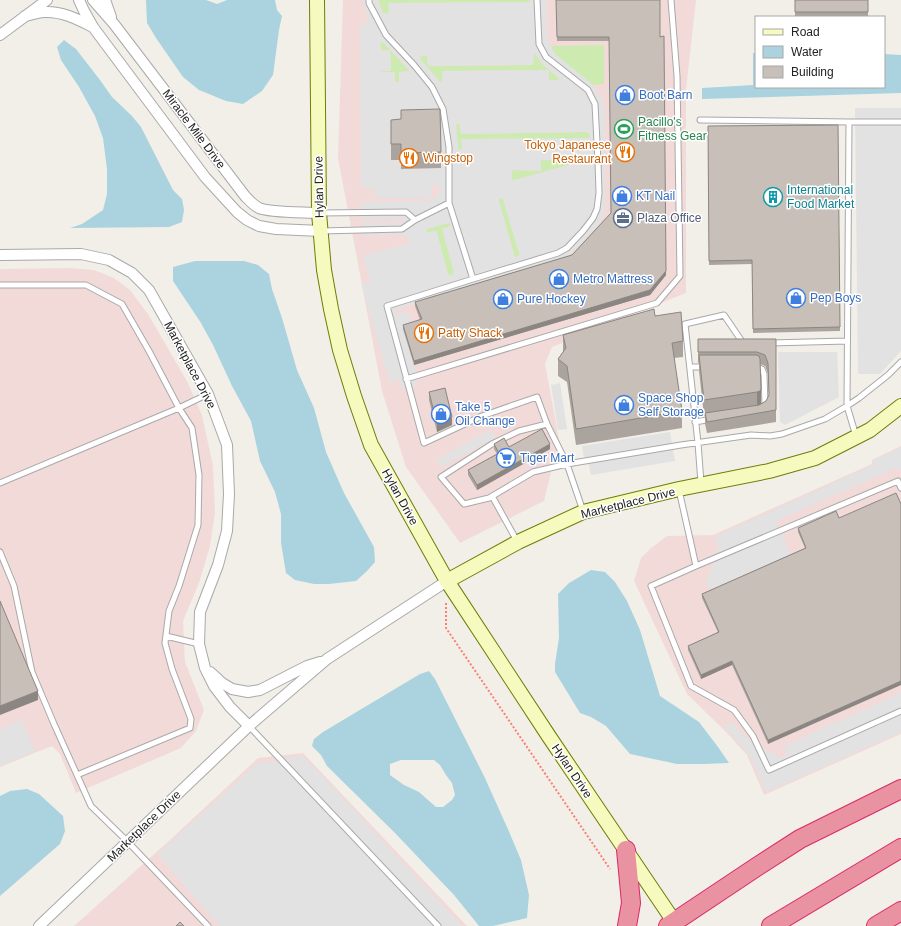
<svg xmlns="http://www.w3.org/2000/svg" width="901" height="926" font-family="Arial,sans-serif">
	<rect width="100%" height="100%" fill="#f2efe9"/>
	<!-- commercial -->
	<path fill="#f2dad9" d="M343,0H696L686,90V293L552,347L545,364L559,439L544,501L460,543L406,467L382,391L338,158Z
		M70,268L94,270L114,278L130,290L148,314L188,383L202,415L213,466L215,512L210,546L199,583L183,621L185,662L204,710L196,731L181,748L76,793L60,754L52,746L0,767V269Z
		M901,446V734L764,795L747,755L725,731L687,694L634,581L641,558L650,549L667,536L713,535L872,464V460Z
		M303,753L467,926H74L171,839L258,758Z"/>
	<!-- grass -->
	<path fill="#cdebb0" d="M378,0H531L529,2L389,3V12L388,14L383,13Z
		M382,42L384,43L417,79V81L410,82V72L399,81V82H395V72H382L381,71L391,70L390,50H381L380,43Z
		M604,45V84L593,85L556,56L554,53L550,46Z
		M534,54L536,55C541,65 550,70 558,77L559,80H549V70L442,71V81L440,82L420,59L421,56H427L428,66L533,65Z
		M456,124H459L461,134L587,132L590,134L589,138H587L462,147V149L460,150L458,148L456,125Z
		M541,160H580L579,162L515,180H513L512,179V170L541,171Z
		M500,198L503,199L519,253V255L517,257L514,256V254L499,202V199Z
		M448,223L450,224L451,226L442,229L454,272L453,275L450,276L448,274L436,230L428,233L426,231L427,229Z"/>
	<!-- parking -->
	<path fill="#e2e2e2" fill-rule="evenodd" d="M362,0H378L383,13L387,14L389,12L388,3L529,2L531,0H546L547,37L554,53L593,85L601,98L604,104L605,114V208L604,214L600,223L577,250L572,254L564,258L396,309L395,312L397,314L408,312L412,326L403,329L418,380L416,384V387L403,390L400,380L390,382L361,284L370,282V280L363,256L410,243V241L408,237L399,234L362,236V222L402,223L404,220L402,219L362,220L361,202L429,201L432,200L437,196L439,192L440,188L437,185H432L431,186V198H375V192L374,190L370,188H361L360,23H368L370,22ZM383,42L410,71L399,72V81L398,83L395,82V72H381L382,71H391L390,50H381L380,43ZM534,54L536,55L541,62L544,66L558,77L559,80H549V70L442,71V81L440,82L420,59V57L421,56H427L428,66L533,65ZM457,124H459L460,125L461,134L587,132L590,134V136L589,138H587L461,139L462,148L460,150L458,148L456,125ZM541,160H580L579,162L515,180H513L512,179V170L541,171ZM500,198L503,199L519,253V255L517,257L514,256V254L499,202V199ZM448,223L450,224V226L442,229L454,272L453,274L450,276L448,274L436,230L428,233L426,231L427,229Z
		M855,108H901V351L880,374H858Z
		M778,352H837L839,397L785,425L780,422Z
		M560,383L567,429L558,430L551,385Z
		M491,430L495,438L441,467L437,459Z
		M670,432L675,461L591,475L589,465L583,454L582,446Z
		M901,448V472L898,467L776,521L791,555L709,590L706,582L719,547L715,537L875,464L874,460Z
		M901,693V732L766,792L750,756L724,727L730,721L749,740L781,758L787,754L784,746Z
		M22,720L35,751L0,766V729Z
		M303,756L462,926H220L157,854L257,764Z"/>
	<!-- water -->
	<path fill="#aad3df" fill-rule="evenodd" d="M146,0H206L217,4L227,0H275L277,10L282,16L279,30L273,75L262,91L243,104L226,101L199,90L183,77L156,38L147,23Z
		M64,40L76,49L100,80L112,97L132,116L141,127L173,190L182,199L184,210L182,222L169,227L70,228L82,224L103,210L107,194V169L103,138L95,116L79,87L61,60L57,47Z
		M753,53H756V87H884V54L901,55V93L702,99V88L753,85Z
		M195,261H244L258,265L269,274L272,289L282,318L297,370L314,408L326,452L344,493L374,547L375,562L367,571L356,581L329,584H314L295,580L286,573L281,543V514L275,492L260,461L251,421L232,386L213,345L201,323L173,281V267Z
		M591,570L605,572L615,582L627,601L640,630L660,696L699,722L718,747L729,763L705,764H677L630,754L606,726L591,717L580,713L555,672V664L559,638L558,594L569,583Z
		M429,671L435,679L484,776L507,827L521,860L529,895L527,918L493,926H479L454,895L395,833L327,766L321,755L312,746L314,739L323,732L420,674ZM401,760H434L440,765L446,775L452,783L455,795L452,800L443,807H436L419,792L404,785L390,775V764Z
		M27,789L39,794L63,816L65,831L60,844L0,896V796L10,791Z"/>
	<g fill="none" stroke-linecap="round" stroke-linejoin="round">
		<!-- lane casing -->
		<g stroke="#a9a9a9" stroke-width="7">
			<path id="lane" d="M369,0V3L386,35L414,65L432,87L443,109L449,147V203L473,279L387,306L424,443L482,416L537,397L547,424L567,464L681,445L751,435L770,436L782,434L825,419L847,406L859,398L888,375L901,362
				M700,120L849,122L847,406L856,436
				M849,122H901
				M321,213L406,212L415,220
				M321,231L402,229L415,220L449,203
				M473,279L558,253L567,248L583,231L593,218L597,209L599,193L598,162L595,104L588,90L546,57L539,44L537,0
				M0,285H86L122,304L149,351L179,408L192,428L199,475L198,525L179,586L169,611L165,643L172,669L191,719L190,728L77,775
				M770,343L847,341
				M690,367H704
				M754,367H757L762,369L764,374L765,406L764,408
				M406,379L657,303L680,276L677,76L671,0
				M695,422L712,419
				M547,424L519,431L492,444L441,477L464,504L489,498L533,472L567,464L583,511
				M0,483L179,408L208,394
				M701,483L698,443L685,324L724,315L743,343H745
				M679,490L696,566L651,586L691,686L734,710L753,736L769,770L901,711
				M492,496L517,541
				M0,552L14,586L32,672L54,724L91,806L128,842L208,926
				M696,566L898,481L901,488
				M166,636L199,644
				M249,726L438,926"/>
		</g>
		<!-- street casing -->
		<g stroke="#a9a9a9" stroke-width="12">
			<path id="street" d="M79,0L84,11L93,27L205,177L237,212L247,220L259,226L276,229L321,231
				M93,0L114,24L245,196C249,200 253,205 259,208C270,213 305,212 319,213
				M105,0L111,17
				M25,16C31,15 38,12 44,12C62,11 77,19 93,27
				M0,35L47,0
				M0,255L81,254L109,260L132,273L149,290L208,394L227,445L229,494L227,531L218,565L200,612L199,644L205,668L214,686L230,707L249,726
				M210,672L222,683L232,689L248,692L260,690L307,666L320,662
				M39,926L249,726L327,659L447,581"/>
		</g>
		<!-- secondary casing -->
		<g stroke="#707d05" stroke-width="16">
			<path id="secondary" d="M317,0L319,213L324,270L331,309L340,350L354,396L371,445L447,581L550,738L677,926
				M447,581L518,542L583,512L679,489L769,471L815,458L870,430L901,406"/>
		</g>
		<!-- highway casing -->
		<g stroke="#dc2a67" stroke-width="20">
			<path id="highway" d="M626,850L631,903L627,926
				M668,926L758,866L800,839L901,789
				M771,926L901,848
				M876,926L901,911"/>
		</g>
		<!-- path -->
		<path stroke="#fa8072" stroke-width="2" stroke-dasharray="2 2" stroke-linecap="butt" d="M446,603V628L610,869"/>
		<!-- lane -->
		<use href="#lane" stroke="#fff" stroke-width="5"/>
		<!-- street -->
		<use href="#street" stroke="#fff" stroke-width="10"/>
		<!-- secondary -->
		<use href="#secondary" stroke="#f7fabf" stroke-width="14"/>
		<!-- highway -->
		<use href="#highway" stroke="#e892a2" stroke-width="18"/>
	</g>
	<!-- wall -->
	<path fill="#aba49e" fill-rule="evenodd" d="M556,0L660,37L666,275L650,295L414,365L403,329V325L420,320L415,306V302L572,255L611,213L609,41H557Z
		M795,0H868V17H795Z
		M391,120L441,152V168L401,169V160H391Z
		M838,125L840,331L753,333L752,264L709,265L708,126Z
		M655,316L683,341V357L674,358L682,411V428L576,445L567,382L558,376V359L563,352V335Z
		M698,339H776V422L707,433L705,424V416H704L699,371V363H698ZM760,364L765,366L768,374L769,395L766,401L761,404Z
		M429,392L452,425L437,432L429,400Z
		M494,444L509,447L550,449L477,490L468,475V470L497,454L494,449Z
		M836,511L768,744L732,665L701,679L688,650V646L718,632L702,598V594L805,548L798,532V528Z"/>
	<!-- shaded-wall -->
	<path fill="#8b8681" d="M666,271V275L650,295L414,365V361Z
		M761,389V405L757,408V392Z
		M452,417V425L437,432V424Z
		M550,444V449L477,490V485Z
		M732,661V665L701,679V675Z
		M901,681V685L768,744V740Z
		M38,691V700L0,715V706Z"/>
	<!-- building -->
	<path fill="#c7bfb8" stroke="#8b8681" d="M556,0H660V37L664,36L666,271L650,290L414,361L403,325L422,319L415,302L572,255L611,213L609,37H557Z
		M795,0H868V12H795Z
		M440,109L441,152L401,153V144H391V120L401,119V110Z
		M838,125L840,327L753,329L752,260L709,261L708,126Z
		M654,309L655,316L681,312L683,341L672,343L682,411L576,429L567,366L558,359L566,348L563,335Z
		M698,339H776V410L707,422L705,413L759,405L766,401L769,395L768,363L765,355L757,352H698Z
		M699,355H756L759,356L760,359L761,389L760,391L757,392L704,400Z
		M445,388L452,417L437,424L429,392Z
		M542,429L550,444L477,485L468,470L499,453L494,444L504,438L509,447Z
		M896,493L901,504V681L768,740L732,661L701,675L688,646L719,632L702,594L806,548L798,528L836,511L839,518Z
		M0,601L38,691L0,706Z
		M180,922L184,926H176Z"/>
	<!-- icons -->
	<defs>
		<g id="shop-ring" transform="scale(1)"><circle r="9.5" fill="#fff" stroke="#3f7fe0" stroke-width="1.5"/><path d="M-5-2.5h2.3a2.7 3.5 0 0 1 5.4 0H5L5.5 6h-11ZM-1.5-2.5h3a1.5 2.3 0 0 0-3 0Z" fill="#3f7fe0"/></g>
		<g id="stadium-ring" transform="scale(1)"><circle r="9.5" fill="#fff" stroke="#2e9e5b" stroke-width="1.5"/><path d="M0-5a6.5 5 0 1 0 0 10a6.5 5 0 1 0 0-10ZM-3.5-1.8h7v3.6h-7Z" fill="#2e9e5b"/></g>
		<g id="restaurant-ring" transform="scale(1)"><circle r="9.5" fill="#fff" stroke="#e8710a" stroke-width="1.5"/><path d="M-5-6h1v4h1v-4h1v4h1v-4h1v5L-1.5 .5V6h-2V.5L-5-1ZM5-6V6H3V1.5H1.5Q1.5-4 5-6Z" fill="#e8710a"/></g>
		<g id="building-ring" transform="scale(1)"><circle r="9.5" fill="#fff" stroke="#0f9aa8" stroke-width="1.5"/><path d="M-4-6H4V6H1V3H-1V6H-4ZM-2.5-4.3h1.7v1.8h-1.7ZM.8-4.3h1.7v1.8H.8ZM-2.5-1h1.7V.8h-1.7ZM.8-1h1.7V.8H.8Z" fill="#0f9aa8"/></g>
		<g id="office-ring" transform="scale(1)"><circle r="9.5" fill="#fff" stroke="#5c6f8a" stroke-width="1.5"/><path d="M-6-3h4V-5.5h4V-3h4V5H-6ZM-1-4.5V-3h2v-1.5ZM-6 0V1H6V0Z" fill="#5c6f8a"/></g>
		<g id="supermarket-ring" transform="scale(1)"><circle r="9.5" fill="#fff" stroke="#3f7fe0" stroke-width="1.5"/><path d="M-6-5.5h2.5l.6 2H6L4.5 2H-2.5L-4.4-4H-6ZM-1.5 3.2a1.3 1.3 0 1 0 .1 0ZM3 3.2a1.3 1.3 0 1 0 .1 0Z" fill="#3f7fe0"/></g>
	</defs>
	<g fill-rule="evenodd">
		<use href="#shop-ring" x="625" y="95"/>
		<use href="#stadium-ring" x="624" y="129"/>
		<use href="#restaurant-ring" x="625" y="152"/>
		<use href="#restaurant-ring" x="409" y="158"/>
		<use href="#shop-ring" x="622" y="196"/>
		<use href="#building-ring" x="773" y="197"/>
		<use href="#office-ring" x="623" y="218"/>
		<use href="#shop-ring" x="559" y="279"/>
		<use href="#shop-ring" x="796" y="298"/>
		<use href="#shop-ring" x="503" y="299"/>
		<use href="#restaurant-ring" x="424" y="333"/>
		<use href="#shop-ring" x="624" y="405"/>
		<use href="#shop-ring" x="441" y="414"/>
		<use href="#supermarket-ring" x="506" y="458"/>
	</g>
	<g text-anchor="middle" stroke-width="3" stroke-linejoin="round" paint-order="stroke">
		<!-- shop labels -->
		<g font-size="12" fill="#366cbe" stroke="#fff" text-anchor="start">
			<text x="639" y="99">Boot Barn</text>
			<text x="636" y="200">KT Nail</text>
			<text x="573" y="283">Metro Mattress</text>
			<text x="810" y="302">Pep Boys</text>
			<text x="517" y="303">Pure Hockey</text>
			<text x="638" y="402">Space Shop<tspan x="638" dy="14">Self Storage</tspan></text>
			<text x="455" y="411">Take 5<tspan x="455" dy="14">Oil Change</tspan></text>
			<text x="520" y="462">Tiger Mart</text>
		</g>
		<!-- leisure labels -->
		<g font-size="12" fill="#27864d" stroke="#fff" text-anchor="start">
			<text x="638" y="126">Pacillo's<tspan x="638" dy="14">Fitness Gear</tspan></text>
		</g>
		<!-- street labels -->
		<g font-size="12" fill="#222" stroke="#fff">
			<text transform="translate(194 129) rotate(53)" y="4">Miracle Mile Drive</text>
			<text transform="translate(319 187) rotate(-91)" y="4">Hylan Drive</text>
			<text transform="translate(190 365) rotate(62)" y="4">Marketplace Drive</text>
			<text transform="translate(400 497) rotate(61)" y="4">Hylan Drive</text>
			<text transform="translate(628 503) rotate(-14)" y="4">Marketplace Drive</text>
			<text transform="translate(572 771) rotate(56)" y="4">Hylan Drive</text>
			<text transform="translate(144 826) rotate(-44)" y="4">Marketplace Drive</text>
		</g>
		<!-- food labels -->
		<g font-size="12" fill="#c56008" stroke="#fff" text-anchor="start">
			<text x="611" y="149" text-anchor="end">Tokyo Japanese<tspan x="611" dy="14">Restaurant</tspan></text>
			<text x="423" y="162">Wingstop</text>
			<text x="438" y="337">Patty Shack</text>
		</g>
		<!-- culture labels -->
		<g font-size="12" fill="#0d838f" stroke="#fff" text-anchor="start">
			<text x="787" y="194">International<tspan x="787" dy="14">Food Market</tspan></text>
		</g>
		<!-- service labels -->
		<g font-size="12" fill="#4e5e75" stroke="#fff" text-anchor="start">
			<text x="637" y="222">Plaza Office</text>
		</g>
	</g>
	<!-- legend -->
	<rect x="755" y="16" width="130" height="72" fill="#ffffff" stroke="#a7a7a7"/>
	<rect x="763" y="29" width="20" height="6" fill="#f7fabf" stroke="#a7a7a7"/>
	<text x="791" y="36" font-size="12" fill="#222222">Road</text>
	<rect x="763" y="46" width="20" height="12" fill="#aad3df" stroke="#a7a7a7"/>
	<text x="791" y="56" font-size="12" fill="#222222">Water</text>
	<rect x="763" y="66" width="20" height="12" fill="#c7bfb8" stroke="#a7a7a7"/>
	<text x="791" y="76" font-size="12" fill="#222222">Building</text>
</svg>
